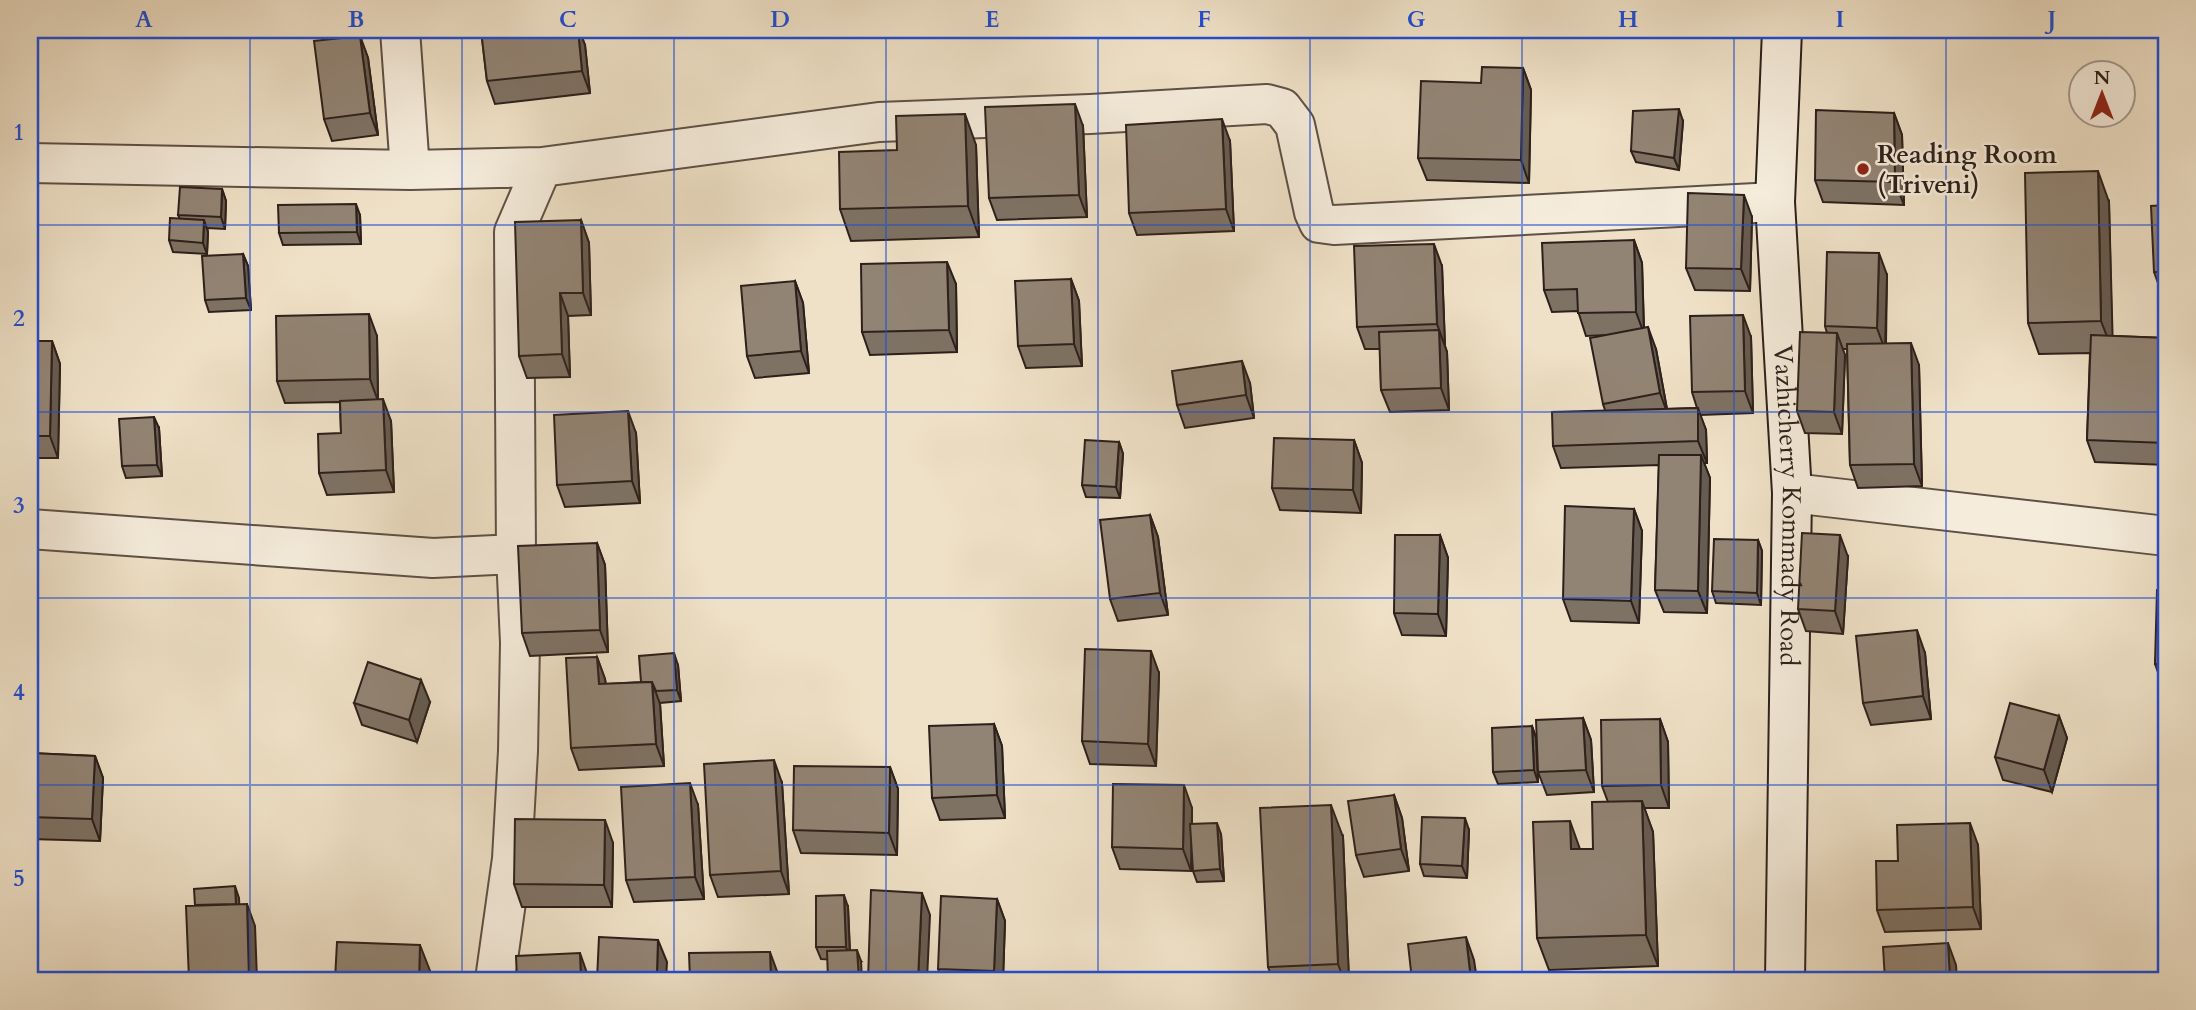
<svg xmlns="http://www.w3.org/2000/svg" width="2196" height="1010" font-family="Cardo,serif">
	<rect width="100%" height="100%" fill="#efe1c7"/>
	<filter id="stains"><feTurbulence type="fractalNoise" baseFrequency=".00286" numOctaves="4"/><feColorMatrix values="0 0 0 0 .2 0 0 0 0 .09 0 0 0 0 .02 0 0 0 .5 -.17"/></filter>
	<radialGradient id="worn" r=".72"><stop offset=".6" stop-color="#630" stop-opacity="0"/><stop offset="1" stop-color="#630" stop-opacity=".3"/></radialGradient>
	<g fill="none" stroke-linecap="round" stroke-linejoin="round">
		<!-- minor casing -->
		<g stroke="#5e5046" stroke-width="42">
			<path id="minor" d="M400,30L410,170
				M30,163L410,170L542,167
				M1792,493L2166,536
				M30,529L433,558L516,554
				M495,980L512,859L518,751L520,643L516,554L514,232L542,167L879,122L1090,114L1267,104L1282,108L1295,125L1314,212L1319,223L1334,225L1775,202"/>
		</g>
		<!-- secondary casing -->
		<g stroke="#2d201b" stroke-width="42">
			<g id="secondary">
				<path id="s1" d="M1782,30L1775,202L1792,493L1785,980"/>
			</g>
		</g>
		<!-- minor -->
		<use href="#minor" stroke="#f5ecdb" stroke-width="38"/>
		<!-- secondary -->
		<use href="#secondary" stroke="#f5ecdb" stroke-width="38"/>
	</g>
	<!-- wall -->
	<path fill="#7e7264" stroke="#2d201b" stroke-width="2" d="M481,30H579L585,45L590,93L495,104L487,81Z
		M360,36L368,58L378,135L332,141L324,119Z
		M1523,68L1531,90L1529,183L1427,180L1418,158L1481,83Z
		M1894,113L1902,135L1904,205L1823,202L1815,180Z
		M1683,121L1679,170L1636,162L1631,151Z
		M1083,126L1087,217L997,220L989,198Z
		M1230,141L1234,231L1137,235L1129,213Z
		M976,145L979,237L851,241L840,209L897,150Z
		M222,189L226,201L225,229L207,228L208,232L207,254L173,252L169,240L180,219L178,215Z
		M2109,202L2112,336L2166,338V465L2095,462L2087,440L2090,353L2039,354L2028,323Z
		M2166,205V294H2162L2154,272Z
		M360,215L361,244L283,245L279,233Z
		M1752,217L1750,291L1695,290L1686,268Z
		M581,220L589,243L591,315L568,316L570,377L527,378L519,356Z
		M1634,240L1642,263L1644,328L1656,349L1667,409L1697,408L1692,392L1751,337L1753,413L1700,415L1706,430L1707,463H1704L1710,478L1707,613L1664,612L1655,590L1659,465L1561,468L1553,446L1605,410L1603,404L1607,335L1586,336L1578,311L1552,312L1544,290Z
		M243,254L248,266L251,310L209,312L205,300Z
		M1442,266L1445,346L1447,352L1449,410L1390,412L1381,390L1380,349H1365L1357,327Z
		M1887,275L1886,344L1919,365L1922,486L1858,488L1850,465L1847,349H1842L1845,355L1842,434L1805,433L1797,411L1827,333L1825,326Z
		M1071,279L1079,301L1082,366L1026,368L1018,346Z
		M795,281L803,303L809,373L755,378L747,356Z
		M956,284L957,352L870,355L862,332Z
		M377,336L378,399L391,421L394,492L327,495L319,473L341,433L340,402L285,403L277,381Z
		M30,341H52L60,364L58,458H37L30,438Z
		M1250,383L1254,418L1185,428L1177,405Z
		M159,428L162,476L126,478L122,466Z
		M636,433L640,503L565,507L557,485Z
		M1354,440L1362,463L1361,513L1280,510L1272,488Z
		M1119,442L1123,454L1120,498L1086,497L1082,485Z
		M1634,509L1642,531L1639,623L1571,621L1563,599Z
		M1150,515L1158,537L1168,615L1118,621L1110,599Z
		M1440,535L1448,558L1446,636L1402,635L1394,613Z
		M1758,540L1762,551L1761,605L1716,603L1712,591Z
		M597,543L605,565L608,652L530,656L522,633Z
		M1848,557L1843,634L1806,631L1798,609Z
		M2166,590V686H2163L2155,664Z
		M1925,653L1931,719L1871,725L1863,703Z
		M597,657L605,679L606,684L641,682L678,665L681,701L660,703L664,766L579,770L571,748Z
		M1159,673L1156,766L1090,764L1082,741Z
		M430,702L417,742L362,725L354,703Z
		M2059,716L2067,738L2052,792L2003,780L1995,757Z
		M1583,718L1591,740L1594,792L1547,795L1538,772Z
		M1660,719L1668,742L1669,808H1644L1653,832L1658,966L1549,970L1537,938L1580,849H1593L1608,802L1602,786Z
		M994,724L1002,746L1005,818L940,820L932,798Z
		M1532,726L1536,738L1538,782L1498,784L1493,772Z
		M30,753L95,756L103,778L100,841L30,839Z
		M890,767L898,789L897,855L801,853L793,830Z
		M782,783L789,894L718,897L710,875Z
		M1394,795L1402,818L1409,871L1364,877L1356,855Z
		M698,805L704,899L634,902L626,880Z
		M1192,808V824L1221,834L1224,881L1197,882L1193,871L1191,847V871L1120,869L1112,847Z
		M1469,830L1467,878L1424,876L1420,864Z
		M1343,837L1349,980H1273L1268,967Z
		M613,843L612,907H522L514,884Z
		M1978,845L1981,929L1885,932L1877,910L1898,861Z
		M997,899L1005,921L1003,980H943L938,969Z
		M848,907L850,950L861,961L821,959L816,947Z"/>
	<!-- shaded-wall -->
	<path fill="#665c51" stroke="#2d201b" stroke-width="2" d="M578,30H579L585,45L590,93L582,71Z
		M360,36L368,58L378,135L370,113Z
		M1523,68L1531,90L1529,183L1521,160Z
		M1075,104L1083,126L1087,217L1079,195Z
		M1679,109L1683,121L1679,170L1674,158Z
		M1894,113L1902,135L1904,205L1895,182Z
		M965,114L976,145L979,237L968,206Z
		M1222,119L1230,141L1234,231L1226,209Z
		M2098,171L2109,202L2113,352L2101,321Z
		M222,189L226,201L225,229L221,217Z
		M1744,195L1752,217L1750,291L1741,269Z
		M356,204L360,215L361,244L357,232Z
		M204,220L208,232L207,254L203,243Z
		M581,220L589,243L591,315L583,293Z
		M1634,240L1642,263L1644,334L1636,312Z
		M1434,244L1442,266L1445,346L1437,324Z
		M1879,253L1887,275L1885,350L1877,328Z
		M243,254L248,266L251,310L246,298Z
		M947,262L956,284L957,352L949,330Z
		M1071,279L1079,301L1082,366L1074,344Z
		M795,281L803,303L809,373L801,351Z
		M560,293L568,316L570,377L562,354Z
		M369,314L377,336L378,401L370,379Z
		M1743,315L1751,337L1753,413L1745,391Z
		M1648,327L1656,349L1668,415L1660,393Z
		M1439,330L1447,352L1449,410L1441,388Z
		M1837,333L1845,355L1842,434L1834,412Z
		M52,341L60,364L58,458L50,436Z
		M1911,343L1919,365L1922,486L1914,464Z
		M1242,361L1250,383L1254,418L1246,395Z
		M383,399L391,421L394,492L386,470Z
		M1698,408L1706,430L1707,463L1698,441Z
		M628,411L636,433L640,503L632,481Z
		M154,417L159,428L162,476L157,465Z
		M1354,440L1362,463L1361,513L1353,490Z
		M1119,442L1123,454L1120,498L1116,487Z
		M1701,455L1710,478L1707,613L1698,591Z
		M1634,509L1642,531L1639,623L1631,601Z
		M1150,515L1158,537L1168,615L1160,593Z
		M1440,535L1448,558L1446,636L1438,614Z
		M1840,535L1848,557L1843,634L1835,611Z
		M1758,540L1762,551L1761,605L1757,593Z
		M597,543L605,565L608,652L600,630Z
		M1917,630L1925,653L1931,719L1923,696Z
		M1151,651L1159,673L1156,766L1148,744Z
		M674,653L678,665L681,701L677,690Z
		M597,657L605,679L607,707L599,684Z
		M421,680L430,702L417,742L409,720Z
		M652,682L660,704L664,766L656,744Z
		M2059,716L2067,738L2052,792L2044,770Z
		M1583,718L1591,740L1594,792L1586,770Z
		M1660,719L1668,742L1669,808L1661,785Z
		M994,724L1002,746L1005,818L997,795Z
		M1532,726L1536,738L1538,782L1534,770Z
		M95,756L103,778L100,841L92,819Z
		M774,760L782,783L789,894L781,871Z
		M890,767L898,789L897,855L889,833Z
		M690,783L698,805L704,899L695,877Z
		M1184,785L1192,808L1191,871L1183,849Z
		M1394,795L1402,818L1409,871L1401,849Z
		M1642,801L1653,832L1658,966L1646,935Z
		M1331,805L1343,837L1349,980H1344L1338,964Z
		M1465,818L1469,830L1467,878L1462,866Z
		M605,820L613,843L612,907L604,885Z
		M1570,821L1581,852L1571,849Z
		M1217,823L1221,834L1224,881L1220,869Z
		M1970,823L1978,845L1981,929L1973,907Z
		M235,886L239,898L240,922L236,910Z
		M922,893L930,915L927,980H918Z
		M844,895L848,907L850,958L846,947Z
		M997,899L1005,921L1003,980H998L994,971Z
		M247,904L255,926L257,980H249Z
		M1466,937L1474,960L1477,980H1471Z
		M658,940L667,962L666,980L657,972Z
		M1948,943L1956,965L1957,980H1950Z
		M420,945L432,976V980H419Z
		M857,950L861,961L862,980H859Z
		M770,952L778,974V980H771Z
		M580,953L588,976V980H581Z"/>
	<!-- building -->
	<path fill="#928474" stroke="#2d201b" stroke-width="2" d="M481,30H578L582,71L487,81Z
		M360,36L370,113L324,119L314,41Z
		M1482,67L1523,68L1521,160L1418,158L1421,81L1481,83Z
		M1075,104L1079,195L989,198L985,107Z
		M1679,109L1674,158L1631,151L1633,111Z
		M1816,110L1894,113L1895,182L1815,180Z
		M965,114L968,206L840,209L839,152L897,150L896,116Z
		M1222,119L1226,209L1129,213L1126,125Z
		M2098,171L2101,321L2028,323L2025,173Z
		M180,187L222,189L221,217L178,215Z
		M1688,193L1744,195L1741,269L1686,268Z
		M356,204L357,232L279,233L278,205Z
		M2166,205V272H2154L2151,206Z
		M170,218L204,220L203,243L169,240Z
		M581,220L583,293H560L562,354L519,356L515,222Z
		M1634,240L1636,312L1578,313L1577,289L1544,290L1542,243Z
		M1434,244L1437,324L1357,327L1354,246Z
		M1827,252L1879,253L1877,328L1825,326Z
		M243,254L246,298L205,300L202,256Z
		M947,262L949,330L862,332L861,264Z
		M1071,279L1074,344L1018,346L1015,281Z
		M795,281L801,351L747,356L741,286Z
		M369,314L370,379L277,381L276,316Z
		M1743,315L1745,391L1692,392L1690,316Z
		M1648,327L1660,393L1603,404L1590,338Z
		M1439,330L1441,388L1381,390L1379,332Z
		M1800,332L1837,333L1834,412L1797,411Z
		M2091,335L2166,338V443L2087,440Z
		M30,341H52L50,436H30Z
		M1911,343L1914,464L1850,465L1847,344Z
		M1242,361L1246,395L1177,405L1172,371Z
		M383,399L386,470L319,473L318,434L341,433L340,401Z
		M1698,408V441L1553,446L1552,412Z
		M628,411L632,481L557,485L554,415Z
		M154,417L157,465L122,466L119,419Z
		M1274,438L1354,440L1353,490L1272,488Z
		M1085,440L1119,442L1116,487L1082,485Z
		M1659,455H1701L1698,591L1655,590Z
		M1565,506L1634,509L1631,601L1563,599Z
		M1150,515L1160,593L1110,599L1100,520Z
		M1802,533L1840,535L1835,611L1798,609Z
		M1395,535H1440L1438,614L1394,613Z
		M1714,539L1758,540L1757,593L1712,591Z
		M597,543L600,630L522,633L518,546Z
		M2157,590H2166V664H2155Z
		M1917,630L1923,696L1863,703L1856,636Z
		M1085,649L1151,651L1148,744L1082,741Z
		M674,653L677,690L656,691L652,682H641L639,656Z
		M597,657L599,684L652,682L656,744L571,748L566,658Z
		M368,662L421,680L409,720L354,703Z
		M2010,703L2059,716L2044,770L1995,757Z
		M1583,718L1586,770L1538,772L1536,720Z
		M1660,719L1661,785L1602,786L1601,720Z
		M994,724L997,795L932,798L929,726Z
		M1532,726L1534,770L1493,772L1492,728Z
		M30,753L95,756L92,819L30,817Z
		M774,760L781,871L710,875L704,764Z
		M794,766L890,767L889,833L793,830Z
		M690,783L695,877L626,880L621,787Z
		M1113,784L1184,785L1183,849L1112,847Z
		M1394,795L1401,849L1356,855L1348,801Z
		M1642,801L1646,935L1537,938L1533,822L1570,821L1571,849H1593L1592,802Z
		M1331,805L1338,964L1268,967L1260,808Z
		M1422,817L1465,818L1462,866L1420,864Z
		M515,819L605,820L604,885L514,884Z
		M1217,823L1220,869L1193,871L1190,824Z
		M1970,823L1973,907L1877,910L1876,861H1898L1897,825Z
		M235,886L236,904L195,905L194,889Z
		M871,890L922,893L918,980H868Z
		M844,895L846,947H816V896Z
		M941,896L997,899L994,971L938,969Z
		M247,904L249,980H189L186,906Z
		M599,937L658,940L657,972H678V980H597Z
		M1466,937L1471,980H1412L1408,944Z
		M337,942L420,945L419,980H335Z
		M1948,943L1950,980H1885L1883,947Z
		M857,950L859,980H828L827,951Z
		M770,952L771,980H690L689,953Z
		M580,953L581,980H517L516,956Z"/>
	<!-- grid -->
	<path fill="none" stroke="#1d4ed8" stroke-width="2" stroke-opacity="0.55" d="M250,30V980M462,30V980M674,30V980M886,30V980M1098,30V980M1310,30V980M1522,30V980M1734,30V980M1946,30V980M30,225H2166M30,412H2166M30,598H2166M30,785H2166"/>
	<!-- markers -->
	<circle fill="#8f2418" stroke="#f5ecdb" stroke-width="2.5" cx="1863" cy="169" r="7"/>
	<g text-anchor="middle" stroke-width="5" stroke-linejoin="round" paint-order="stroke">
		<!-- poi labels -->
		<g font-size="26" font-weight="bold" fill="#2d201b" stroke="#f5ecdb" text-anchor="start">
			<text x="1877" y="163">Reading Room<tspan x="1877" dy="30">(Triveni)</tspan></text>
		</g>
		<!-- street labels -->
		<g font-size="26" fill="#2d201b" stroke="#f5ecdb">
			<text dy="9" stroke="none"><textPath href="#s1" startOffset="476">Vazhicherry Kommady Road</textPath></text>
		</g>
	</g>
	<!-- margin -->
	<rect width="2196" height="1010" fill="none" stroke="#efe1c7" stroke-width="77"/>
	<!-- north arrow -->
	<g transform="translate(2102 94)"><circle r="33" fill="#f5ecdb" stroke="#a59a8e" stroke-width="2"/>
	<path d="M0-5L12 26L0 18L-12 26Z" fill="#8f2418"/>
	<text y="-10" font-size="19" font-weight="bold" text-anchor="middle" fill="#2d201b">N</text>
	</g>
	<rect x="38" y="38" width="2120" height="934" fill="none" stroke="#1d4ed8" stroke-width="2.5"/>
	<g font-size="23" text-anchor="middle" font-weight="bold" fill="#1d4ed8">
		<text x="144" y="27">A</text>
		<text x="356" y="27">B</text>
		<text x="568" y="27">C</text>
		<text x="780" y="27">D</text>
		<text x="992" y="27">E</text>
		<text x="1204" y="27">F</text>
		<text x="1416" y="27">G</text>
		<text x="1628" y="27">H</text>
		<text x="1840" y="27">I</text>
		<text x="2052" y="27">J</text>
		<text x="19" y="140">1</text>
		<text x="19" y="326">2</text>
		<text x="19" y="513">3</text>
		<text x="19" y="700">4</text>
		<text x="19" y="886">5</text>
	</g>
	<rect width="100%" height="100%" filter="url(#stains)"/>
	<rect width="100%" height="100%" fill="url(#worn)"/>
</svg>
